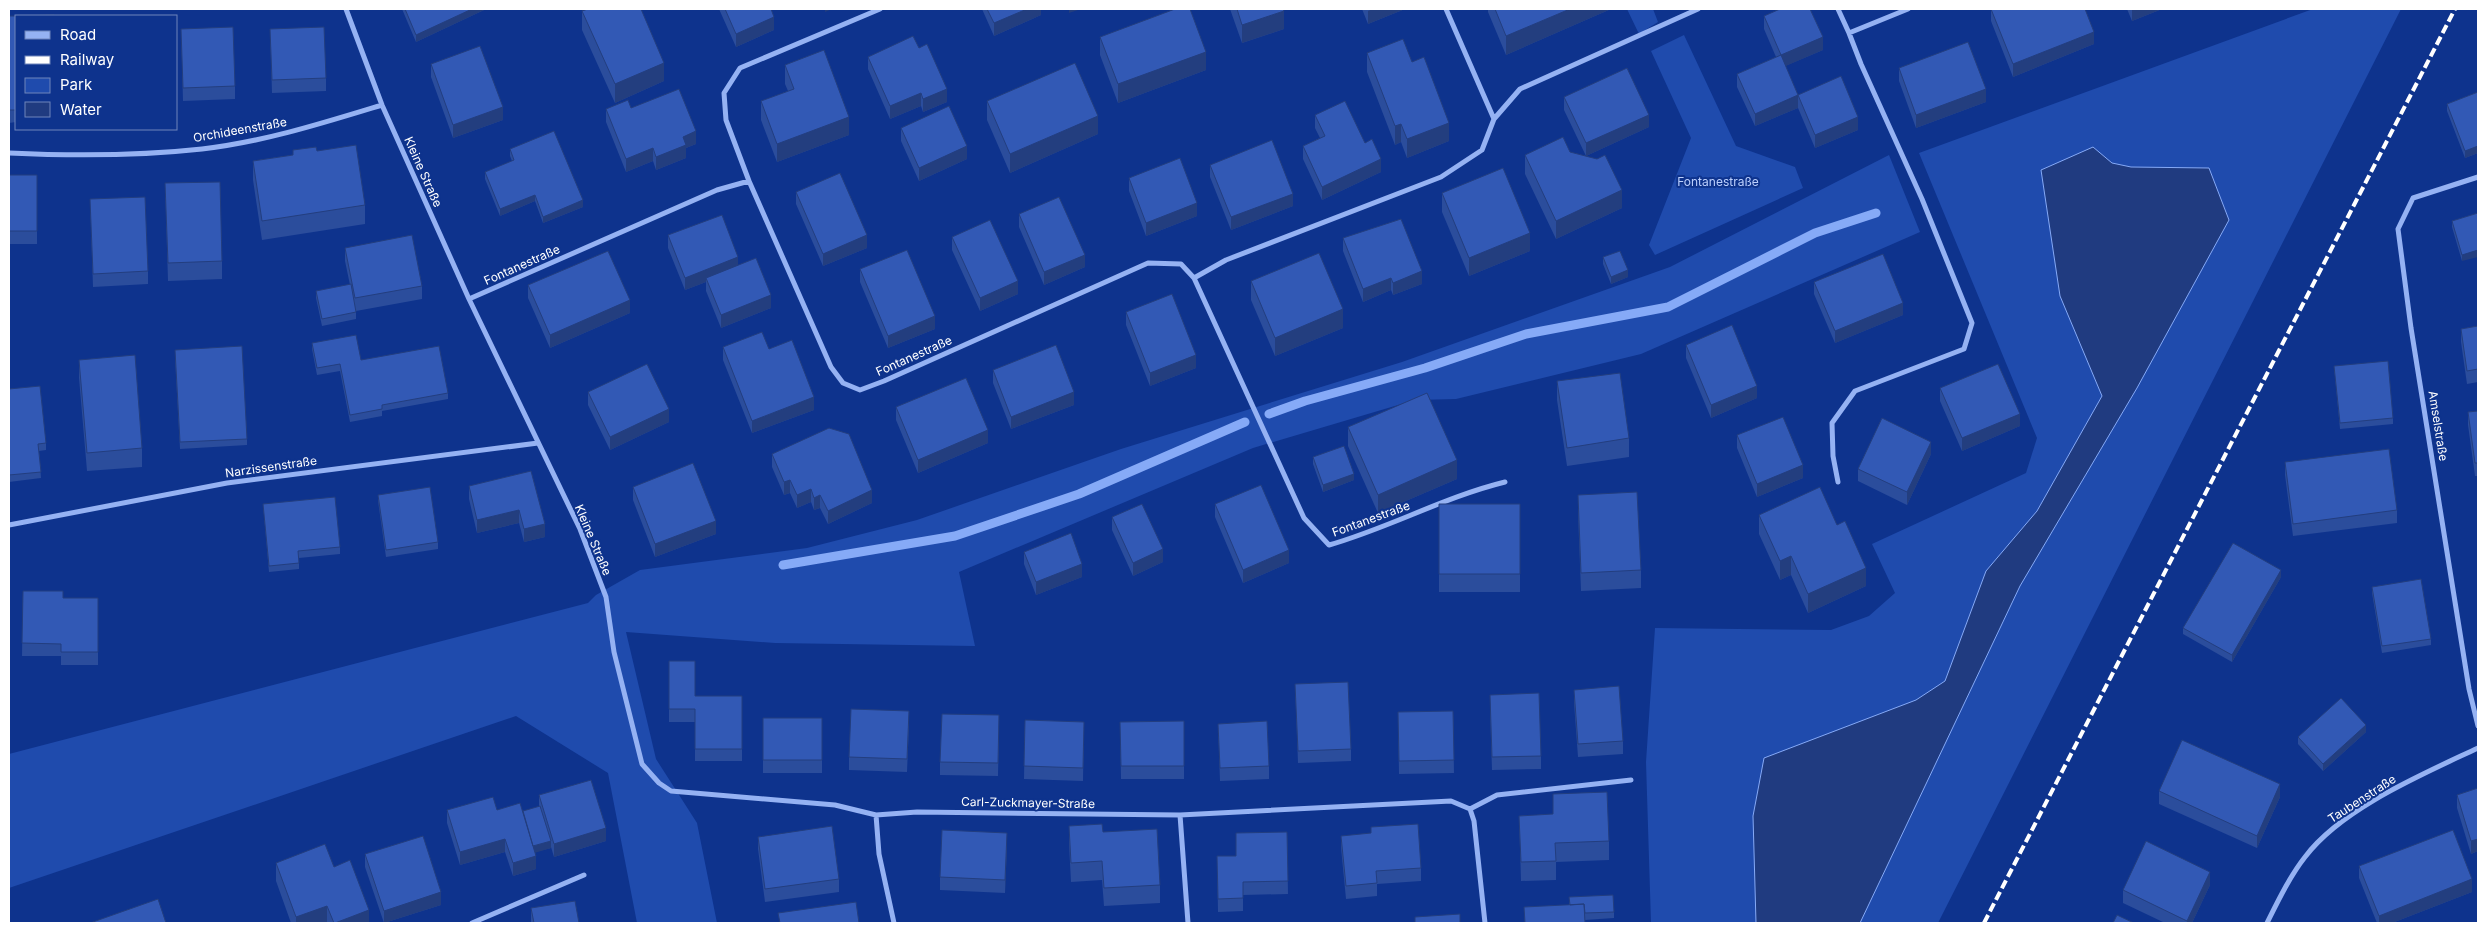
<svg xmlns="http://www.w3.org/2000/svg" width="2487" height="932" font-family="Inter,sans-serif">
	<rect width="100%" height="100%" fill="#0e338d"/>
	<!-- green -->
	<path fill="#1f4bad" d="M1627,9H1653L1658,22L1639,34Z
		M2313,9H2401L1938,923H1651L1646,762L1655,628L1831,630L1869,616L1895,593L1872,544L2026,473L2037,438L1919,153Z
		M1684,35L1736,146L1795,167L1803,188L1655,255L1649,245L1691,138L1651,51Z
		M1889,155L1920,232L1641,354L1456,399L1415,400L1253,448L959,572L975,646L775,643L626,632L656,759L697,823L717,923H637L608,773L516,716L9,888V754L588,603L596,595L640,570L807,548L917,520L1121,449L1402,362L1670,267Z"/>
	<!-- water -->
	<path fill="#203b80" stroke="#86aaf7" d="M2093,147L2112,163L2131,167L2209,168L2229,220L2137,388L2020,586L1860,923H1756L1753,816L1764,758L1916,700L1945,681L1986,571L2037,511L2102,396L2060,296L2041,170Z"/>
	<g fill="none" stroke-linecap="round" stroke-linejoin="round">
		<!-- stream -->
		<path stroke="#86aaf7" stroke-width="9" d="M1269,414L1305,401L1425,368L1526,334L1668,307L1815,233L1876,213
			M783,565L955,536L1079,494L1245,422"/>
		<!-- street -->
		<path stroke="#95b2f3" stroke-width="5" d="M346,9L382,105L469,299L580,529L606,597L614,652L642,764L659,783L671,791L835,805L876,815L917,812L1180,815L1451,801L1470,809L1474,821L1485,923
			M1446,9L1494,119
			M1838,9L1849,33L1908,9
			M9,153C73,156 138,156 202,149C263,142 323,123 382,105
			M2478,177L2413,198L2398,229L2411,328L2469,689L2478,726
			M749,181L726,120L724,93L740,68L880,9
			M1194,278L1226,260L1441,177L1482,150L1494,119L1520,89L1698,9
			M469,299L717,190L749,181L831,367L843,383L860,390L884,381L1148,263L1181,264L1194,278L1304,518L1329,545C1389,528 1444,497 1505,482
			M1838,482L1833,456L1832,423L1855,391L1964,349L1972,323L1922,199L1861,64L1849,33
			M9,525L227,483L538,443
			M1470,809L1497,795L1631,780
			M876,815L879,854L894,923
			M1180,815L1188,923
			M472,923L584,875
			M2267,923C2278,901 2290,876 2305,857C2342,808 2423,774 2478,748"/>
		<!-- rail -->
		<path stroke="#fff" stroke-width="4" stroke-dasharray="9 4" stroke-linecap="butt" d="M1984,923L2455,9"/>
	</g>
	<!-- wall -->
	<path fill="#2b4d9c" d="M402,9H484V10L416,42Z
		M719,9H771L774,30L736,47Z
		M982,9H1041V15L994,36Z
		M1230,9H1283L1284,29L1242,43Z
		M1362,9H1405L1368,24Z
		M1488,9H1611L1506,55L1488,12Z
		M1991,9L2094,44L2013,77L1991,21Z
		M2127,9H2162L2132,21Z
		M582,11L664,81L615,103L582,30Z
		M9,16H16V122L9,123Z
		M1764,16L1823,50L1785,66L1798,95L1858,130L1815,148L1798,108L1755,126L1737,87V74L1776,57L1764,29Z
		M181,29L235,86V99L183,101Z
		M270,29L326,78V91L272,93Z
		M1100,37L1206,70L1118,103L1100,55Z
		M919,48L947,102L923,112L921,106L890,119L868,69V57Z
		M1367,53L1412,62L1449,141L1407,158L1401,142L1395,145L1367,72Z
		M431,64L503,120L453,138L431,77Z
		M785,65L849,135L777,162L761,120V101L788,91L785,84Z
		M1899,68L1986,102L1916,128L1899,81Z
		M2478,92V153L2465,158L2447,111V104Z
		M1564,97L1649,127L1586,156L1622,208L1556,239L1525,174V155L1570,152L1586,156L1564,110Z
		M987,101L1098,134L1010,173L987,120Z
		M631,108L696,144L686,148V158L656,170L653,161L626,172L606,122V109Z
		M1315,115L1365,143L1381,172L1322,200L1303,159V146L1320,138L1315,128Z
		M901,128L967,159L919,181L901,141Z
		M510,149L583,207L543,223L535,201L500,216L485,179V172L512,161L510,156Z
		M293,150L317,151L365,205V224L262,240L253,180V161L293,155Z
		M1210,165L1293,206L1231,230L1210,177Z
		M9,175H37V244H9Z
		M1129,178L1197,216L1146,236L1129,191Z
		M165,183L222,261V279L168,281Z
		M796,192L867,248L823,266L796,204Z
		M1442,193L1530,251L1469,276L1442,212Z
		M90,199L148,271V284L93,287Z
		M2478,213L2462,261L2452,227V221Z
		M1019,214L1085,267L1044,285L1019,227Z
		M668,235L738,265L771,308L721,328L706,291V282L685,290L668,248Z
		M952,237L1018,294L980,311L952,250Z
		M1343,238L1422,284L1393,295L1391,290L1363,302L1343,251Z
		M345,248L422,286V299L356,311V319L322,326L316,298V291L350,285L345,261Z
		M1603,257L1628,277L1611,284L1603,264Z
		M860,269L935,329L888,348L860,282Z
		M1251,281L1343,328L1275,356L1251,300Z
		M1814,282L1903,315L1835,343L1814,294Z
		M528,285L630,313L550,348L528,298Z
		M1126,312L1196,368L1150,386L1126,325Z
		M2478,326V382L2467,384L2461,342V329Z
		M312,343L448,393V399L382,411V416L350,422L340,371L317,375L312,349Z
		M1686,345L1757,398L1711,418L1686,358Z
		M723,347L769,349L814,410L752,433L723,360Z
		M175,357L247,439V445L180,449Z
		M79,360L142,448V467L87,471L79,378Z
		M2334,366L2393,418V424L2340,429Z
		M993,370L1074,405L1011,429L993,383Z
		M1557,381L1629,438V457L1567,466L1557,400Z
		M1940,388L2020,426L1962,451L1940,401Z
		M9,389L46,443V450L39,451L41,478L9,482Z
		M588,392L669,422L610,450L588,405Z
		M896,407L988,443L918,473L896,420Z
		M2478,411V476H2475L2468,425V412Z
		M1348,427L1457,479L1378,513L1348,446Z
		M1737,435L1803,478L1757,497L1737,448Z
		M772,454L872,503L828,524L820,508L814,510L811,502L797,508L790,493L784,495L772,467Z
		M1931,454L1907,505L1858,481V469Z
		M1313,457L1354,480L1323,492L1313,464Z
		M2285,462L2397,510V523L2293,536L2285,475Z
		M469,486L545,524V537L524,542L519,523L477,533L469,499Z
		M633,487L716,534L655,557L633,500Z
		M378,495L438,542V549L386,557L378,501Z
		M1578,495L1641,570V588L1581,591L1578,513Z
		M263,504L340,547V554L299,558V569L269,572Z
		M1215,504L1289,563L1243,583L1215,517Z
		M1439,504H1520V592H1439Z
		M1759,515L1837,525L1866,586L1808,613L1791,575L1780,580L1759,534Z
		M1112,517L1163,562L1133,576L1112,530Z
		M1024,552L1082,577L1036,595L1024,564Z
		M2281,577L2232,662L2183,634V628Z
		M2372,587L2431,639V645L2382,653L2372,593Z
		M23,591L63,598H98V665H61V656H22Z
		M669,661L695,696H742V761H695V722H669Z
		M1295,684L1351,749V761L1298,763Z
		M1574,690L1623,741V754L1578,757L1574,703Z
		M1490,707L1541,756V769L1492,770Z
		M1453,711L1454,773L1399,774L1398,712Z
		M763,718H822V773H763Z
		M1025,720L1084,722L1083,781L1024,779Z
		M1184,721V779H1121L1120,722Z
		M909,724L907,772L849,770V757Z
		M1218,724L1269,766V779L1220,781Z
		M999,728L998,776L940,775V762Z
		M2366,732L2323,771L2298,744V737Z
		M2478,788V851L2471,854L2457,808V795Z
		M2159,791L2280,797L2257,848L2159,804Z
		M1553,794L1609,841V860L1556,862V880L1521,881L1519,816L1553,814Z
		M539,795L606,841L554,857L551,847V848L535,852L536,869L513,876L505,852L460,865L447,823V810H497L523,811L539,807Z
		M1069,826L1103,832L1160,885V903L1104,906L1102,880L1071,882L1069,844Z
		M1287,832L1288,894L1243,895V911L1218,912L1217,856H1236Z
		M1341,836L1421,868V881L1377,884V896L1346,899L1341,848Z
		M758,837L839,879V892L765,902L758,849Z
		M1007,845L1005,893L940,890V877Z
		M365,854L441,905L384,923L365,867Z
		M276,863L334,867L369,923H291L276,881Z
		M2359,866L2472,892L2392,923H2377L2359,878Z
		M2210,885L2192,923H2165L2123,903V890Z
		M1569,897L1614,912V918L1585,920V923H1525L1524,907L1569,905Z
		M531,908L579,923H531Z"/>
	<!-- shaded-wall -->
	<path fill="#233e7f" d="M472,9H484V10L416,42V35Z
		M825,9H832L825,12Z
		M1027,9H1041V15L994,36V23Z
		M1069,9H1081L1069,13Z
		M1373,9H1405L1368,24V11Z
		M1570,9H1611L1506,55V36Z
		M2132,9H2162L2132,21Z
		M1284,11V29L1242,43V25Z
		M774,17V30L736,47V34Z
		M2094,32V44L2013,77V64Z
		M1823,37V50L1781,68V55Z
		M1206,52V70L1118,103V84Z
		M664,63V81L615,103V84Z
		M947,89V102L923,112V99Z
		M1986,89V102L1916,128V115Z
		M921,93V106L890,119V106Z
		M1798,95V108L1755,126V114Z
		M503,107V120L453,138V125Z
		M1649,115V127L1586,156V143Z
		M1098,116V134L1010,173V154Z
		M849,117V135L777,162V144Z
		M1858,117V130L1815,148V135Z
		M1449,123V141L1407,158V139Z
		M1401,124V142L1395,145V126Z
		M696,131V144L686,148V158L656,170V157L683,137Z
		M967,146V159L919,181V168Z
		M2478,146V153L2465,158V151Z
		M653,148V161L626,172V159Z
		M1381,159V172L1322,200V187Z
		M1622,190V208L1556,239V221Z
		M1293,194V206L1231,230V217Z
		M535,195V201L500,216V209Z
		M583,200V207L543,223V217Z
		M1197,203V216L1146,236V223Z
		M1530,233V251L1469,276V258Z
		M867,235V248L823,266V254Z
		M2478,250V257L2462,261V255Z
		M1085,255V267L1044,285V272Z
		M738,257V270L706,278V282L685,290V278Z
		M1628,270V277L1611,284V277Z
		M1422,271V284L1393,295V283Z
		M1391,278V290L1363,302V289Z
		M1018,281V294L980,311V298Z
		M771,295V308L721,328V315Z
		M630,300V313L550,348V335Z
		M1903,303V315L1835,343V331Z
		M1343,309V328L1275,356V338Z
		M935,316V329L888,348V336Z
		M1196,355V368L1150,386V373Z
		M1757,386V398L1711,418V405Z
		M1074,392V405L1011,429V417Z
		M814,397V410L752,433V421Z
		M669,409V422L610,450V437Z
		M2020,414V426L1962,451V438Z
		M988,430V443L918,473V460Z
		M1931,442V454L1907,505V492Z
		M1457,460V479L1378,513V495Z
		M1803,465V478L1757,497V484Z
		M1354,474V480L1323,492V485Z
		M790,480V493L784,495V482Z
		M811,489V502L797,508V495Z
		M872,490V503L828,524V511Z
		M820,495V508L814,510V498Z
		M519,510V523L477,533V520Z
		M716,521V534L655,557V544Z
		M545,524V537L524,542V529Z
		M1163,549V562L1133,576V563Z
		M1289,550V563L1243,583V570Z
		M1791,556V575L1780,580V561Z
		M1082,564V577L1036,595V582Z
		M1866,568V586L1808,613V594Z
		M2281,570V577L2232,662V655Z
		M2366,725V732L2323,771V764Z
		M2280,784V797L2257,848V836Z
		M606,828V841L554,857V844Z
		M1007,833V845L1005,893V880Z
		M505,839V852L460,865V852Z
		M2478,839V851L2471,854V841Z
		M551,841V848L531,854V847Z
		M536,856V869L513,876V863Z
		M2210,872V885L2192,923H2187V921Z
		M2472,879V892L2392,923H2379V916Z
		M441,892V905L384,923V911Z
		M327,906V923H296V917Z
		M369,910V923H335Z"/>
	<!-- building -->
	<path fill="#3259b5" stroke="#233e7f" d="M405,9H472L416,35Z
		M588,9H641L664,63L615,84L582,11Z
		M725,9H771L774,17L736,34Z
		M987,9H1027L994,23Z
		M1175,9H1190L1206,52L1118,84L1100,37Z
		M1237,9H1283L1284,11L1242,25Z
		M1495,9H1570L1506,36Z
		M1780,9H1810L1823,37L1781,55L1764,16Z
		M1991,9H2085L2094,32L2013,64Z
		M54,15V16H18Z
		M9,16H16V110H9Z
		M233,27L235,86L183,88L181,29Z
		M324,27L326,78L272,80L270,29Z
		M913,36L919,48L927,44L947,89L923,99L921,93L890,106L868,57Z
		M1403,39L1412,62L1424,57L1449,123L1407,139L1401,124L1395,126L1367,53Z
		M1968,42L1986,89L1916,115L1899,68Z
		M480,46L503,107L453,125L431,64Z
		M824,50L849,117L777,144L761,101L794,89L785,65Z
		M1781,55L1798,95L1841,76L1858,117L1815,135L1798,95L1755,114L1737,74Z
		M1075,63L1098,116L1010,154L987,101Z
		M1627,68L1649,115L1586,143L1564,97Z
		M679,89L696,131L683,137L686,145L656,157L653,148L626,159L606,109L628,100L631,108Z
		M2478,92V146L2465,151L2447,104Z
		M1345,101L1365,143L1372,139L1381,159L1322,187L1303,146L1325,136L1315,115Z
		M949,106L967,146L919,168L901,128Z
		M554,131L583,200L543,217L535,195L500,209L485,172L514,160L510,149Z
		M1563,137L1570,152L1597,159L1605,155L1622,190L1556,221L1525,155Z
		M1272,140L1293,194L1231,217L1210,165Z
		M356,145L365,205L262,221L253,161L293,155V150L316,147L317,151Z
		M1180,158L1197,203L1146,223L1129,178Z
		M1503,168L1530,233L1469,258L1442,193Z
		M840,173L867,235L823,254L796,192Z
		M9,175H37V231H9Z
		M220,182L222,261L168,263L165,183Z
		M145,197L148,271L93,274L90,199Z
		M1059,197L1085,255L1044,272L1019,214Z
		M2478,213V250L2462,255L2452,221Z
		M722,215L738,257L685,278L668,235Z
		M1401,219L1422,271L1393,283L1391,278L1363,289L1343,238Z
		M990,220L1018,281L980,298L952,237Z
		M412,235L422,286L355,298L345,248Z
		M907,250L935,316L888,336L860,269Z
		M608,251L630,300L550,335L528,285Z
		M1620,251L1628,270L1611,277L1603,257Z
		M1319,253L1343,309L1275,338L1251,281Z
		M1883,254L1903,303L1835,331L1814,282Z
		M756,258L771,295L721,315L706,278Z
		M351,284L356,312L322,319L316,291Z
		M1172,294L1196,355L1150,373L1126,312Z
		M1732,325L1757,386L1711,405L1686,345Z
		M2478,326V369L2467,371L2461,329Z
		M762,332L769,349L792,340L814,397L752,421L723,347Z
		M356,335L361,360L439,346L448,393L382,405V409L350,415L340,364L317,368L312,343Z
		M1056,345L1074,392L1011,417L993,370Z
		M242,346L247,439L180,442L175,350Z
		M135,355L142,448L87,453L79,360Z
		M2388,361L2393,418L2340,423L2334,366Z
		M647,364L669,409L610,437L588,392Z
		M1998,364L2020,414L1962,438L1940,388Z
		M1620,373L1629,438L1567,448L1557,381Z
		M966,378L988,430L918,460L896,407Z
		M40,386L46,443L38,444L41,472L9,475V389Z
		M1427,393L1457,460L1378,495L1348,427Z
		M2478,411V463H2475L2468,412Z
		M1783,417L1803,465L1757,484L1737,435Z
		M1882,418L1931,442L1907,492L1858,469Z
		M829,428L849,434L872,490L828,511L820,495L814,498L811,489L797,495L790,480L784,482L772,454Z
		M1344,446L1354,474L1323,485L1313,457Z
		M2389,449L2397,510L2293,524L2285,462Z
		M693,463L716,521L655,544L633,487Z
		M531,471L545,524L524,529L519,510L477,520L469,486Z
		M1261,485L1289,550L1243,570L1215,504Z
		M430,487L438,542L386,550L378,495Z
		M1820,487L1837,525L1845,521L1866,568L1808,594L1791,556L1780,561L1759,515Z
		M1637,492L1641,570L1581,573L1578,495Z
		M335,497L340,547L298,551L299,563L269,566L263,504Z
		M1142,504L1163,549L1133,563L1112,517Z
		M1439,504H1520V574H1439Z
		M1071,533L1082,564L1036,582L1024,552Z
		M2233,543L2281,570L2232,655L2183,628Z
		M2421,579L2431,639L2382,646L2372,587Z
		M23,591H63V598H98V652H61V644L22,643Z
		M669,661H695V696H742V749H695V709H669Z
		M1348,682L1351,749L1298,751L1295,684Z
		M1619,686L1623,741L1578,744L1574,690Z
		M1539,693L1541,756L1492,757L1490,695Z
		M2341,698L2366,725L2323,764L2298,737Z
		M851,709L909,711L907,759L849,757Z
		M1453,711L1454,760L1399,761L1398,712Z
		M942,714L999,715L998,763L940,762Z
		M763,718H822V760H763Z
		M1025,720L1084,722L1083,768L1024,766Z
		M1184,721V766H1121L1120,722Z
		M1267,721L1269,766L1220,768L1218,724Z
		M2182,740L2280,784L2257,836L2159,791Z
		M591,780L606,828L554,844L539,795Z
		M2478,788V839L2471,841L2457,795Z
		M1607,792L1609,841L1555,843L1556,861L1521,862L1519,816L1553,814V794Z
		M493,797L497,810L520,803L536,856L513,863L505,839L460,852L447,810Z
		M540,806L551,841L533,846L523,811Z
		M1102,824L1103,832L1157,829L1160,885L1104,888L1102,861L1071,863L1069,826Z
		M1418,824L1421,868L1376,871L1377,883L1346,886L1341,836L1371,833V827Z
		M832,826L839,879L765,889L758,837Z
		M942,830L1007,833L1005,880L940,877Z
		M2453,830L2472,879L2379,916L2359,866Z
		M1287,832L1288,881L1243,882V898L1218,899L1217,856H1236V833Z
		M423,836L441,892L384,911L365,854Z
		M2146,841L2210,872L2187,921L2123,890Z
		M325,844L334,867L350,860L369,910L335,923H334L327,906L296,917L276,863Z
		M1613,895L1614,912L1585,913L1584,904L1570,905L1569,897Z
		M158,899L166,923H90Z
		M575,901L579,923H534L531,908Z
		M856,902L859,923H780L778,913Z
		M1584,904L1585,923H1525L1524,907Z
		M1460,914V923H1415V917Z
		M2117,915L2134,923H2113Z"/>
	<g text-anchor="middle" stroke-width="4" stroke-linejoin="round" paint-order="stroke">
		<!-- street labels -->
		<g font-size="12" fill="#fff" stroke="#0e338d">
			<text transform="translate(240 130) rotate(-10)" y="4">Orchideenstraße</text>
			<text transform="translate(423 172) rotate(66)" y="4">Kleine Straße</text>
			<text transform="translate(522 265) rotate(-24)" y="4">Fontanestraße</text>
			<text transform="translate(914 356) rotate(-24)" y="4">Fontanestraße</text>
			<text transform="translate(2438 426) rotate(81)" y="4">Amselstraße</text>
			<text transform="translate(271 467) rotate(-8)" y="4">Narzissenstraße</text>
			<text transform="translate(1371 519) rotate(-20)" y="4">Fontanestraße</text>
			<text transform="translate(593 540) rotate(67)" y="4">Kleine Straße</text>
			<text transform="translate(2362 799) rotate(-33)" y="4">Taubenstraße</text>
			<text transform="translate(1028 803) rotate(1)" y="4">Carl-Zuckmayer-Straße</text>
		</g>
		<!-- park labels -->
		<g font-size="12" fill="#bcd0fe" stroke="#0e338d">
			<text x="1718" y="186">Fontanestraße</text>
		</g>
	</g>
	<!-- border -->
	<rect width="2487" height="932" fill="none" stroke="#ffffff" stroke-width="20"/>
	<!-- legend -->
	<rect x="15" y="15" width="162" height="115" fill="#0e338d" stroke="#6e85bb"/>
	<rect x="25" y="31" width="25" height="8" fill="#95b2f3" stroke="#6e85bb"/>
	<text x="60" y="40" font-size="15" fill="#ffffff">Road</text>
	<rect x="25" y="56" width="25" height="8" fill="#ffffff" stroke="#6e85bb"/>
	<text x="60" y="65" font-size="15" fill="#ffffff">Railway</text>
	<rect x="25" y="78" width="25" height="15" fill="#1f4bad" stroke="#6e85bb"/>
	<text x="60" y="90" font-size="15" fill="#ffffff">Park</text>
	<rect x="25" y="102" width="25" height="15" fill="#203b80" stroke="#6e85bb"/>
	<text x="60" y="115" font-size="15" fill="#ffffff">Water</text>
</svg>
